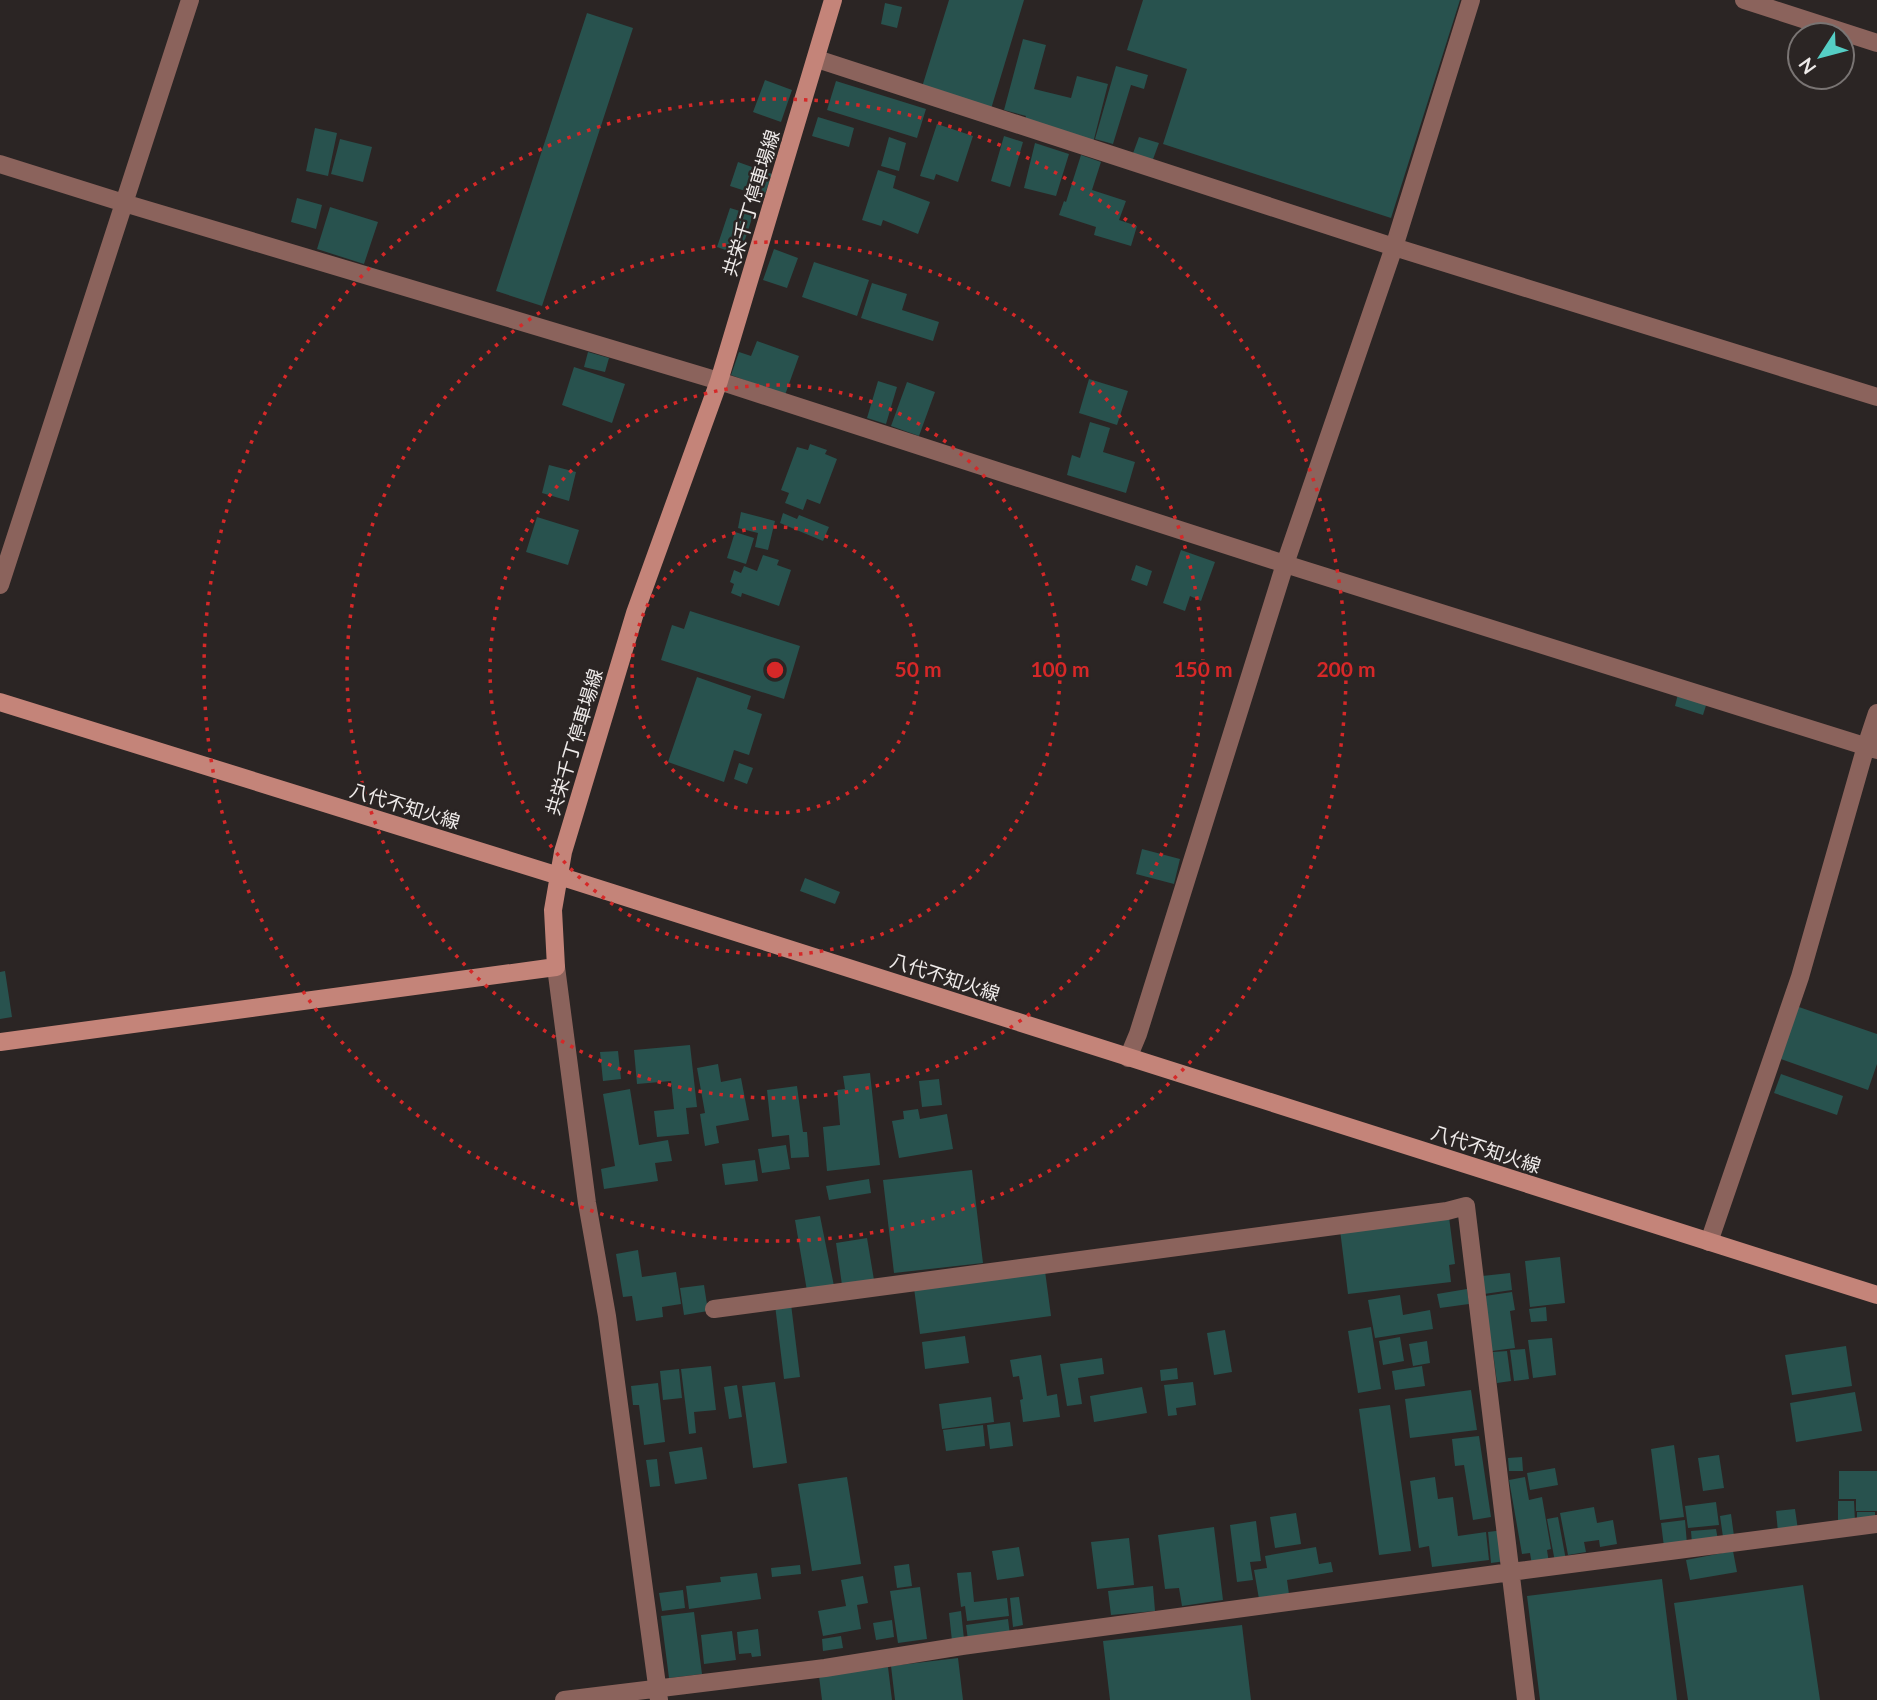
<svg xmlns="http://www.w3.org/2000/svg" width="1877" height="1700" font-family="Lato,'Noto Sans JP',sans-serif">
	<rect width="100%" height="100%" fill="#2b2524"/>
	<!-- building -->
	<path fill="#28524e" d="M949,0H1024L991,109L922,87Z
		M1143,0H1460L1391,218L1163,144L1187,69L1127,50Z
		M885,3L902,7L897,28L881,24Z
		M587,13L633,28L542,306L496,291Z
		M1023,39L1046,45L1034,89L1071,98L1077,76L1108,84L1093,143L1024,124L1026,116L1004,110Z
		M1116,66L1148,75L1144,89L1131,85L1113,144L1095,139Z
		M765,80L792,90L781,122L753,112Z
		M836,81L926,109L917,138L827,110Z
		M818,117L854,128L849,147L812,136Z
		M937,124L973,136L958,182L936,174L934,180L920,176Z
		M315,128L337,133L328,176L306,171Z
		M1004,136L1023,142L1010,187L991,181Z
		M889,137L906,143L899,171L881,166Z
		M1139,137L1159,143L1152,162L1132,156Z
		M340,139L372,147L363,182L331,174Z
		M1035,143L1069,154L1056,196L1024,188Z
		M1081,155L1101,162L1092,190L1126,201L1119,220L1137,226L1131,246L1094,235L1096,227L1059,215L1064,201L1066,202Z
		M738,162L772,174L764,197L730,186Z
		M878,170L896,176L893,188L930,202L918,234L883,220L881,226L862,220Z
		M297,198L322,205L316,229L291,222Z
		M330,207L378,222L364,264L317,249Z
		M730,208L753,215L740,255L717,247Z
		M774,249L798,258L787,288L763,280Z
		M814,262L869,280L857,316L802,297Z
		M872,283L907,294L902,310L939,322L933,341L861,318Z
		M757,341L799,356L785,395L731,375L739,352L751,356Z
		M588,352L609,358L605,372L584,367Z
		M574,367L625,384L612,423L562,405Z
		M1089,379L1128,391L1117,425L1079,413Z
		M878,381L897,387L886,424L867,418Z
		M907,382L935,392L919,436L891,426Z
		M1090,422L1110,428L1103,452L1135,462L1126,493L1067,475L1072,455L1080,458Z
		M810,444L827,450L825,454L837,459L820,504L807,499L803,510L785,503L789,493L781,490L797,447L808,450Z
		M549,465L576,472L569,501L542,493Z
		M741,512L775,521L768,550L755,547L758,533L738,528Z
		M783,513L797,519L799,515L829,527L823,541L780,523Z
		M537,517L579,530L568,565L526,552Z
		M735,532L754,538L746,564L727,558Z
		M1181,550L1215,562L1201,601L1190,596L1185,611L1163,603Z
		M763,555L779,560L777,565L791,570L779,606L742,593L741,597L731,593L734,584L730,582L734,570L741,573L744,566L757,571Z
		M1136,565L1152,571L1147,586L1131,580Z
		M690,611L800,646L784,699L661,660L672,625L684,629Z
		M697,677L751,696L747,709L762,714L749,755L734,750L724,782L668,762Z
		M1679,690L1708,699L1703,715L1675,706Z
		M739,763L753,768L747,784L734,779Z
		M1142,849L1180,859L1174,884L1136,874Z
		M805,878L840,892L835,904L800,891Z
		M5,971L12,1017L0,1019V972Z
		M1796,1006L1877,1034V1064L1868,1090L1778,1058Z
		M690,1045L697,1107L686,1108L689,1134L657,1137L654,1111L674,1109L671,1081L637,1084L634,1050Z
		M618,1051L621,1079L603,1081L600,1052Z
		M718,1064L721,1082L741,1078L749,1120L716,1126L719,1143L705,1146L700,1114L705,1113L697,1068Z
		M870,1073L880,1165L827,1171L823,1127L840,1125L837,1090L845,1089L843,1076Z
		M1781,1074L1843,1096L1837,1115L1774,1093Z
		M939,1079L942,1105L922,1107L919,1081Z
		M797,1086L803,1132H807L809,1157L791,1158L789,1135L772,1137L767,1090Z
		M630,1089L639,1145L668,1140L672,1161L655,1163L658,1181L604,1189L601,1169L615,1166L603,1094Z
		M918,1109L920,1119L947,1114L953,1149L899,1158L892,1121L904,1119L903,1111Z
		M786,1145L790,1169L762,1173L758,1149Z
		M755,1160L758,1181L725,1185L722,1164Z
		M972,1170L983,1263L894,1273L883,1180Z
		M869,1179L871,1193L829,1200L826,1186Z
		M820,1216L834,1286L807,1291L795,1220Z
		M1449,1217L1455,1264L1449,1265L1451,1282L1348,1294L1340,1230Z
		M867,1238L874,1280L842,1285L836,1243Z
		M638,1250L642,1277L676,1272L681,1304L662,1307L663,1317L636,1321L632,1296L623,1297L616,1254Z
		M1560,1257L1565,1303L1530,1307L1525,1261Z
		M1045,1271L1051,1316L920,1334L914,1288Z
		M1510,1273L1512,1290L1484,1294L1482,1276Z
		M704,1285L708,1311L684,1315L680,1288Z
		M1467,1289L1469,1304L1440,1308L1437,1294Z
		M1512,1292L1515,1310L1510,1311L1515,1348L1492,1351L1485,1296Z
		M1400,1295L1403,1315L1430,1310L1433,1329L1375,1338L1368,1300Z
		M791,1304L800,1377L784,1379L775,1305Z
		M1546,1307L1547,1321L1531,1322L1529,1309Z
		M1371,1327L1381,1389L1358,1393L1348,1331Z
		M1225,1330L1232,1372L1214,1375L1207,1333Z
		M965,1336L969,1363L925,1369L922,1342Z
		M1400,1337L1404,1361L1383,1365L1379,1341Z
		M1552,1338L1556,1375L1533,1378L1528,1340Z
		M1427,1341L1430,1363L1413,1366L1409,1344Z
		M1846,1346L1852,1386L1792,1395L1785,1355Z
		M1525,1349L1529,1379L1514,1381L1510,1350Z
		M1507,1351L1511,1381L1497,1383L1493,1352Z
		M1041,1355L1047,1396L1057,1394L1060,1417L1023,1422L1020,1400L1023,1399L1019,1376L1013,1377L1010,1360Z
		M1102,1358L1104,1374L1078,1378L1082,1404L1067,1406L1060,1364Z
		M711,1366L716,1410L694,1412L696,1433L689,1434L681,1369Z
		M1422,1366L1425,1386L1395,1390L1392,1371Z
		M1177,1368L1178,1379L1161,1381L1160,1370Z
		M679,1369L682,1398L663,1400L660,1371Z
		M775,1382L787,1463L753,1468L742,1386Z
		M1193,1382L1196,1405L1176,1408L1177,1415L1168,1416L1164,1385Z
		M658,1383L665,1442L644,1445L639,1405H633L631,1386Z
		M737,1385L742,1417L729,1419L724,1387Z
		M1142,1387L1147,1413L1094,1422L1090,1396Z
		M1471,1390L1477,1430L1410,1438L1405,1399Z
		M1855,1392L1862,1431L1796,1442L1790,1403Z
		M991,1397L994,1422L942,1429L939,1404Z
		M1390,1405L1411,1551L1379,1555L1359,1409Z
		M1010,1422L1013,1446L990,1449L987,1425Z
		M983,1425L985,1446L946,1451L943,1430Z
		M1479,1436L1491,1517L1473,1520L1464,1465L1455,1466L1452,1439Z
		M1674,1445L1684,1517L1660,1520L1651,1449Z
		M702,1447L707,1479L675,1484L669,1452Z
		M1719,1455L1724,1488L1703,1491L1698,1458Z
		M1522,1457L1523,1471H1509L1508,1458Z
		M657,1459L660,1486L650,1487L646,1460Z
		M1555,1468L1558,1485L1530,1490L1527,1473Z
		M1839,1471H1877V1511H1856V1499H1839Z
		M847,1477L861,1564L812,1571L798,1484Z
		M1435,1477L1438,1499L1453,1497L1458,1536L1486,1532L1489,1560L1432,1567L1429,1546L1419,1548L1410,1481Z
		M1525,1477L1529,1500L1542,1497L1551,1549L1547,1550L1549,1563L1532,1565L1530,1553L1522,1554L1509,1480Z
		M1838,1501H1854L1855,1522H1838Z
		M1716,1502L1719,1525L1688,1528L1685,1506Z
		M1594,1507L1597,1523L1613,1520L1617,1544L1600,1547L1599,1540L1584,1542L1586,1552L1568,1555L1560,1513Z
		M1795,1509L1798,1530L1778,1532L1776,1511Z
		M1857,1512H1875V1521H1857Z
		M1296,1513L1301,1544L1275,1548L1270,1517Z
		M1731,1514L1734,1536L1723,1537L1720,1516Z
		M1558,1517L1566,1560L1555,1562L1547,1519Z
		M1685,1520L1687,1544L1664,1547L1661,1523Z
		M1256,1521L1261,1561L1250,1562L1253,1580L1237,1582L1230,1525Z
		M1214,1527L1223,1600L1182,1606L1179,1588L1165,1589L1158,1535Z
		M1716,1529L1718,1540L1692,1544L1691,1531Z
		M1503,1530L1506,1561L1491,1563L1488,1532Z
		M1129,1538L1134,1585L1097,1589L1091,1542Z
		M1019,1547L1024,1576L997,1580L992,1551Z
		M1316,1547L1319,1564L1331,1562L1333,1572L1287,1580L1289,1594L1259,1599L1254,1570L1267,1568L1265,1556Z
		M1733,1551L1737,1572L1690,1580L1686,1560Z
		M909,1564L912,1586L897,1588L894,1566Z
		M800,1565L801,1574L772,1577L771,1568Z
		M971,1572L974,1602L1007,1598L1009,1616L967,1621L965,1606L961,1607L957,1573Z
		M757,1573L761,1599L689,1609L686,1586L721,1582L720,1577Z
		M863,1576L868,1603L857,1605L861,1629L823,1636L818,1611L846,1606L841,1580Z
		M1662,1579L1677,1700H1540L1527,1596Z
		M1803,1585L1820,1700H1688L1674,1603Z
		M1153,1586L1155,1611L1111,1615L1108,1591Z
		M920,1587L927,1639L898,1643L890,1591Z
		M683,1590L685,1608L662,1611L659,1593Z
		M1019,1597L1023,1625L1013,1627L1010,1598Z
		M961,1611L964,1639L952,1641L949,1613Z
		M694,1612L702,1674L669,1678L661,1616Z
		M1008,1619L1010,1635L968,1640L966,1625Z
		M892,1620L894,1637L876,1640L873,1623Z
		M1242,1625L1251,1700H1110L1103,1641Z
		M758,1629L761,1656L752,1657L751,1653L739,1654L737,1632Z
		M732,1631L736,1660L704,1664L701,1635Z
		M841,1636L843,1648L823,1651L822,1639Z
		M958,1658L963,1700H895L891,1666Z
		M888,1667L892,1700H822L819,1676Z"/>
	<g fill="none" stroke-linecap="round" stroke-linejoin="round">
		<!-- minor -->
		<path stroke="#8b635c" stroke-width="18" d="M1744,0L1877,43
			M817,59L1394,247L1877,397
			M0,164L124,203L719,381L1285,564L1877,750
			M0,585L190,0
			M556,967L587,1203L607,1316L659,1700
			M1128,1058L1138,1034L1285,564L1394,247L1471,0
			M1709,1242L1800,977L1866,746L1877,713
			M714,1309L1447,1211L1466,1206L1526,1700
			M564,1700L825,1668L962,1646L1511,1572L1877,1524"/>
		<!-- secondary -->
		<path stroke="#c48479" stroke-width="18" d="M0,702L559,876L1877,1295
			M0,1042L556,967L553,910L563,852L635,613L719,381L833,0"/>
	</g>
	<!-- distance rings -->
	<g fill="none" stroke="#d62828" stroke-width="3.5" stroke-dasharray="3.5 7">
		<circle cx="775" cy="670" r="143"/>
		<circle cx="775" cy="670" r="285"/>
		<circle cx="775" cy="670" r="428"/>
		<circle cx="775" cy="670" r="571"/>
	</g>
	<g text-anchor="middle" stroke-width="5" stroke-linejoin="round" paint-order="stroke">
		<!-- street labels -->
		<g font-size="19" fill="#eeeae9" stroke="#2b2524">
			<text transform="translate(751 203) rotate(-73)" y="7">共栄千丁停車場線</text>
			<text transform="translate(574 742) rotate(-73)" y="7">共栄千丁停車場線</text>
			<text transform="translate(405 806) rotate(17)" y="7">八代不知火線</text>
			<text transform="translate(945 977) rotate(18)" y="7">八代不知火線</text>
			<text transform="translate(1486 1149) rotate(18)" y="7">八代不知火線</text>
		</g>
	</g>
	<circle cx="775" cy="670" r="10" fill="#d62828" stroke="#2b2524" stroke-width="3.5"/>
	<g font-size="21" text-anchor="middle" font-weight="bold" fill="#d62828" stroke="#2b2524" stroke-width="5" stroke-linejoin="round" paint-order="stroke">
		<text x="918" y="677">50 m</text>
		<text x="1060" y="677">100 m</text>
		<text x="1203" y="677">150 m</text>
		<text x="1346" y="677">200 m</text>
	</g>
	<!-- north arrow -->
	<g transform="translate(1821 56) rotate(234)"><circle r="33" fill="#2b2524" stroke="#797473" stroke-width="2"/>
	<path d="M0-5L12 26L0 18L-12 26Z" fill="#55cec5"/>
	<text y="-10" font-size="19" font-weight="bold" text-anchor="middle" fill="#eeeae9">N</text>
	</g>
</svg>
